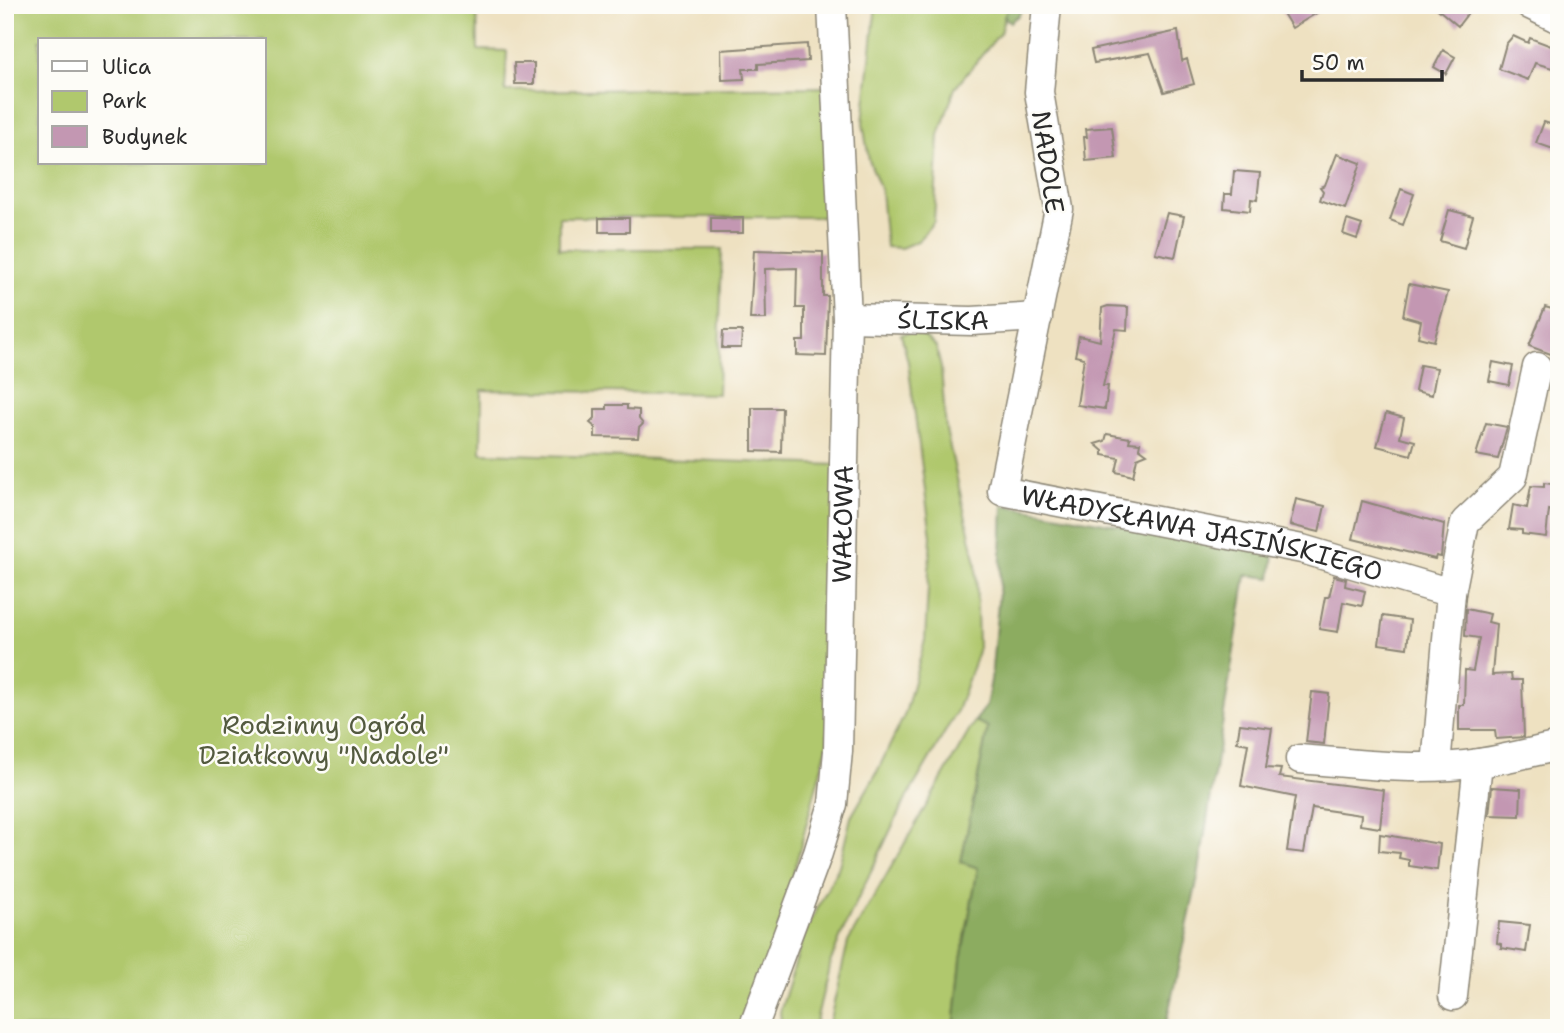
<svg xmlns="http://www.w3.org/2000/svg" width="1564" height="1033" font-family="'Shantell Sans',sans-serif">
	<rect width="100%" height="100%" fill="#fdfcf7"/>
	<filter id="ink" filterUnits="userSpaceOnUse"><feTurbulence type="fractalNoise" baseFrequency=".0143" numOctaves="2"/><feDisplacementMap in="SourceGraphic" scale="14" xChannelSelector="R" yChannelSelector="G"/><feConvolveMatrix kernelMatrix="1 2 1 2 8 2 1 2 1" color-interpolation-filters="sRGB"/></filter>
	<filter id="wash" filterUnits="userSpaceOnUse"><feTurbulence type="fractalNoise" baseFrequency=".00686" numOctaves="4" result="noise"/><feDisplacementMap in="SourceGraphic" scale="28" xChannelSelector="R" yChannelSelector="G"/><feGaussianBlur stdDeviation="1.57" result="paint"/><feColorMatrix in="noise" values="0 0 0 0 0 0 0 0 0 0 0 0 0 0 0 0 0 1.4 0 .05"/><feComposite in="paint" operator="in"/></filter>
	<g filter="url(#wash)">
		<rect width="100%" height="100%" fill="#eee1c1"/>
		<!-- green -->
		<path fill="#b0c86d" stroke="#6e7a4c" stroke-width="2" fill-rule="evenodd" d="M5,5H477L478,50L507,51L505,91L829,87L835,217H559V249H722L718,394L482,390L481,453L837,465L828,743L774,946L742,1028H5ZM40,40H264V163H40Z
			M876,5H1008L1000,33L955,88L939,135L934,221L918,241L901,248L886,247L881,190L869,160L863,123Z
			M918,330L936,347L941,368L946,430L976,563L978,651L957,711L900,810L845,926L830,963L815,1025L813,1028H782L780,1012L804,935L839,866L851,817L876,774L905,714L925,640L931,536L908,362L901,334Z
			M975,721L988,726L961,862L978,867L961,960L954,1028H828L848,942Z"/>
		<!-- forest -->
		<path fill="#8cac60" stroke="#5c6c46" stroke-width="2" d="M1008,5H1023L1019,15L1010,22L1004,17Z
			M1003,505L1274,553L1271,578L1246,575L1198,877L1165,1028H954L961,960L978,868L961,862L988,727L975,721L986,706L991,680L1000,580Z"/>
		<g id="blocks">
			<!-- building -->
			<path fill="#c397b2" d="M1278,5H1330L1292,28Z
				M1433,5H1474L1458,26Z
				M1178,31L1182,61L1187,59L1194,84L1164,92L1150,53L1094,63L1091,50Z
				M1513,36L1528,43L1530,38L1559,49V70L1535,63L1528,80L1499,69L1506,44Z
				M807,44L808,61L758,64V69H743L744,79L722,80L721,50Z
				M1443,50L1455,57L1446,74L1434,67Z
				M514,63H534V84H515Z
				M1544,122L1559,127V151L1536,143Z
				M1112,127L1116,158L1086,161L1084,137H1087L1086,129Z
				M1337,154L1361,163L1345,209L1320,200L1323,191L1320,187L1325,185Z
				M1234,171L1260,173L1257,200L1251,199L1250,211L1224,208L1225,194H1232Z
				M1401,189L1414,194L1403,225L1390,220Z
				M1449,210L1473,216L1464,248L1440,241Z
				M1167,213L1184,216L1175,257L1155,253Z
				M599,218H629V232H599Z
				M711,218H743V233H711Z
				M1347,220L1362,225L1357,239L1343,234Z
				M754,250L823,252V296H828L826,356L797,355V341H804V308H796L797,268L765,269L766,319H750Z
				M1409,284L1448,292L1434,341L1418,337L1421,321L1403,316Z
				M1108,306L1128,307L1127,330L1116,329L1103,386H1108L1105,409L1077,405L1084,358L1075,356L1079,336L1100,341L1102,308Z
				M1545,307L1559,311V357L1529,346Z
				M723,331H742L741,348H722Z
				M1493,362L1513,366L1509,385L1489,381Z
				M1420,365L1437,368L1432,395L1415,391Z
				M607,405H627V409L639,410V419L643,424L639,428L638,438L595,437V427L590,423L595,418V409H607Z
				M752,408H782L781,452L752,451Z
				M1386,413L1404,418L1400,437L1415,441L1411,455L1377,446Z
				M1486,423L1507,427L1498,459L1476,455Z
				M1107,434L1130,438L1129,442L1140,443L1139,448L1147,454L1137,458L1133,476L1116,472L1119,458L1103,455V451L1095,444L1105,441Z
				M1544,483L1559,485L1557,512L1549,510L1546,537L1522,534V530L1509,529L1513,505L1527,508L1531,486L1544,487Z
				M1296,499L1325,506L1319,532L1290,525Z
				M1362,501L1444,524L1441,557L1436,556L1435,559L1353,539Z
				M1334,576L1346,579L1345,586L1365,591L1362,606L1343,602L1338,632L1319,629L1325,597H1329Z
				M1466,609L1490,614L1488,622L1496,624L1492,675L1511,674L1512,680H1522L1524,737L1496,739L1495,730H1459V705H1464L1465,670L1473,671L1479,638L1465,636Z
				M1383,616L1410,620L1407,648L1379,644Z
				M1312,692L1329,694L1324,744L1306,742Z
				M1240,724L1272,728L1266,768L1281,769L1279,777L1384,790L1380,828L1360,825L1361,815L1312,808L1304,853L1287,851L1295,797L1241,786L1248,744L1237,742Z
				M1492,787L1521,789L1520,816L1489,815Z
				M1380,834L1440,844L1437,870L1409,866V860L1399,858L1400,853L1379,851Z
				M1499,922L1530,925L1526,952L1501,948V944L1497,943Z"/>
		</g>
	</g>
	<g filter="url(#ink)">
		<use href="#blocks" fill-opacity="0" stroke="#8c8676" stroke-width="2"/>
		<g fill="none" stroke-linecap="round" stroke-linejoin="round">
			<!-- minor casing -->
			<g stroke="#8c8676" stroke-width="31">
				<g id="minor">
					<path id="s1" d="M1047,5L1039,92L1059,209L1002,491L1302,549L1451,593"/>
					<path d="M1530,5L1559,19"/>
					<path id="s2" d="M847,318L972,321L1038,317"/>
					<path d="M1300,759C1359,764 1420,772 1479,763C1506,759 1532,752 1559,746"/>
					<path d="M1436,766L1451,593L1465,522L1513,477L1537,367"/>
					<path d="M1453,996L1478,763"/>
					<path id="s3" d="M753,1028L818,853L833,804L838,751L847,318L832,5"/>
				</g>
			</g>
			<!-- minor -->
			<use href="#minor" stroke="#fff" stroke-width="28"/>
		</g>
	</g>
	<g text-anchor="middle" stroke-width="5" stroke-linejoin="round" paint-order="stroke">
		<!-- street labels -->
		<g font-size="26" fill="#2b2b2b" stroke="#fdfcf7">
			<text transform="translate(1048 162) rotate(82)" y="9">NADOLE</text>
			<text dy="9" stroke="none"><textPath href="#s2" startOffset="96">ŚLISKA</textPath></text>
			<text dy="9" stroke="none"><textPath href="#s3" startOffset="518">WAŁOWA</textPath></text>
			<text dy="9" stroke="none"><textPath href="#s1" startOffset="698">WŁADYSŁAWA JASIŃSKIEGO</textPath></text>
		</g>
		<!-- park labels -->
		<g font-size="26" fill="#535a3f" stroke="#fdfcf7">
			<text x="324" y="734">Rodzinny Ogród<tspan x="324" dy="30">Działkowy "Nadole"</tspan></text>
		</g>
	</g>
	<!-- margin -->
	<rect width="1564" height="1033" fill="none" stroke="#fdfcf7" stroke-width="28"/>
	<!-- legend -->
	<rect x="38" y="38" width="228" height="126" fill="#fdfcf7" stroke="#a9a8a5" stroke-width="2"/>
	<rect x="52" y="61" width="35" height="10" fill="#ffffff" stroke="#a9a8a5" stroke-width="2"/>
	<text x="102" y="74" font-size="21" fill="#2b2b2b">Ulica</text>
	<rect x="52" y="91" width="35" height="21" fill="#b0c86d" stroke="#a9a8a5" stroke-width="2"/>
	<text x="102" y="108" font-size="21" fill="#2b2b2b">Park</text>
	<rect x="52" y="126" width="35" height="21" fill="#c397b2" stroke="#a9a8a5" stroke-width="2"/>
	<text x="102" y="144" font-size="21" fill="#2b2b2b">Budynek</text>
	<!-- scale -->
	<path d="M1302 70v10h140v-10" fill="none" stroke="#2b2b2b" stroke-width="3.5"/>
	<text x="1312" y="70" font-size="21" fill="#2b2b2b" stroke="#fdfcf7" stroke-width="5" paint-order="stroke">50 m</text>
</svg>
